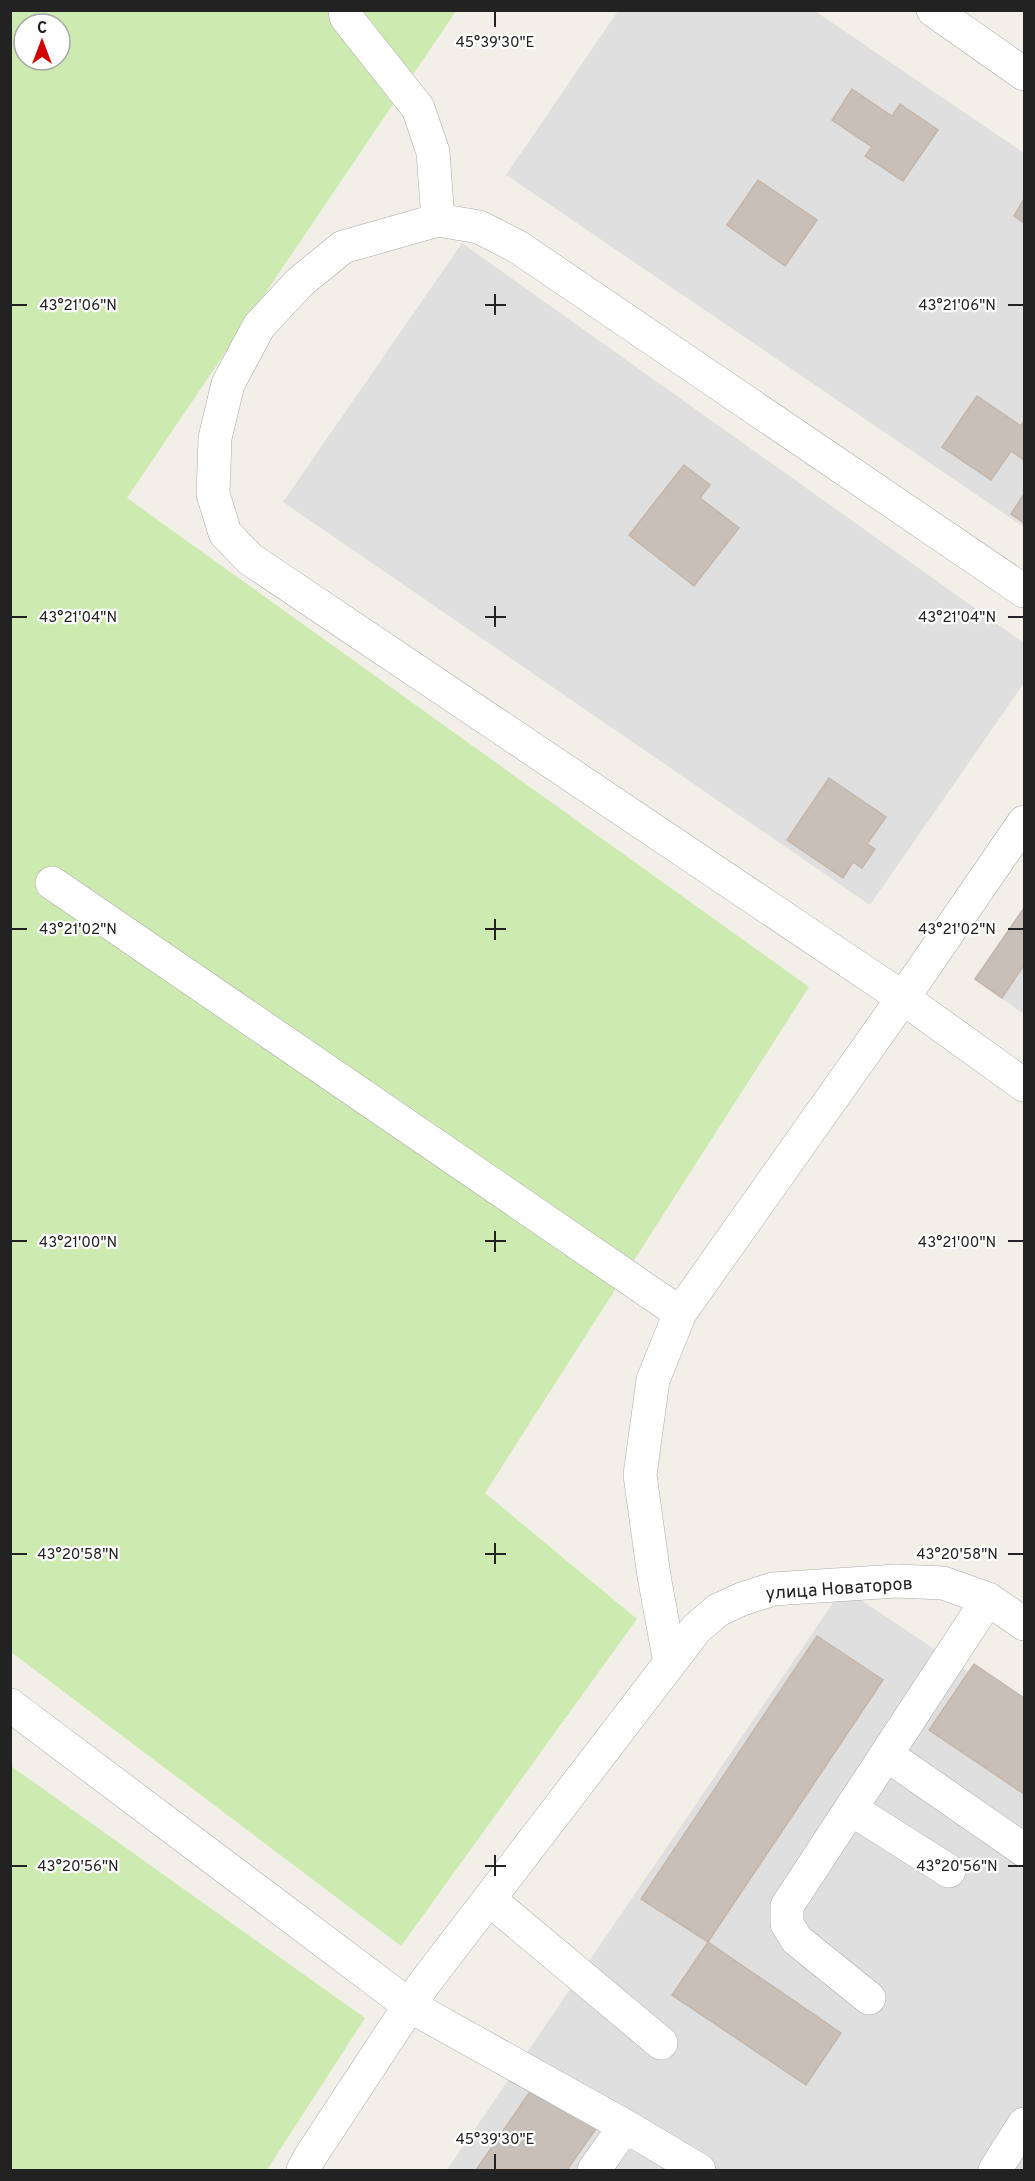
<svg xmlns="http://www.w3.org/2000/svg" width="1035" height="2181" font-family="Overpass,sans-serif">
	<rect width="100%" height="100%" fill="#f2efe9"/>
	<!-- residential -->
	<path fill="#e0dfdf" d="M618,11H815L1024,153V527L506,175Z
		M462,243L1024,643V683L870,905L283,502Z
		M1024,908V1014L975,980Z
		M843,1588L1024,1709V2170H447Z"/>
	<!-- grass -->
	<path fill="#cdebb0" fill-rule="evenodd" d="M10,11H456L127,498L809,987L485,1493L637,1619L401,1946L11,1652ZM24,24H60V60H24Z
		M11,1766L365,2018L267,2170H11Z"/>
	<!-- building -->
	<path fill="#c7bfb8" stroke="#c4b6ab" stroke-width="1.5" d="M852,89L892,116L900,104L938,130L903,181L865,156L872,147L832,120Z
		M758,180L817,220L785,266L727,225Z
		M1024,199V223L1014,216Z
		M977,396L1021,426L1024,421V460L1011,451L991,480L942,447Z
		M684,465L710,485L700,498L739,528L694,586L629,535Z
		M1024,494V523L1011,514Z
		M829,778L886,817L867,844L875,849L862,868L853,862L843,878L787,840Z
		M1024,908V965L1002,998L975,979Z
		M817,1636L883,1680L708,1942L641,1899Z
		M974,1664L1024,1698V1794L929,1730Z
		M708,1942L841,2033L806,2085L672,1995Z
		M536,2083L598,2126L567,2170H476Z"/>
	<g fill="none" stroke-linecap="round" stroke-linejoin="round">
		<!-- minor casing -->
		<g stroke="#a9a9a9" stroke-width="34">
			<path id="minor" d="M345,10L346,17L418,108L433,152L438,220L343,247L300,282L259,326L228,384L215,438L213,494L225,533L250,559L903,998L1024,1085
				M933,10L1024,74
				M438,220L479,227L518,247L1024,591
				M52,883L680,1313
				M670,1663L696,1629L718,1610L742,1599L773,1589L897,1581L943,1583L988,1599L1024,1624
				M10,1705L410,2006L625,2126L699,2170
				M887,1755L1024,1850
				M851,1809L949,1871
				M489,1899L661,2043
				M869,1998L797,1940L787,1924V1906L988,1599
				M303,2170L310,2157L423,1985L670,1663L654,1576L640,1475L653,1380L680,1313L903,998L1024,822
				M594,2170L625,2126
				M995,2170L1024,2124"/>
		</g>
		<!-- minor -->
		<use href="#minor" stroke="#fff" stroke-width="33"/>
	</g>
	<!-- ticks -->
	<path fill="none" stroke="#222" stroke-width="2" d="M495,12V27M495,294V315M12,305H27M485,305H506M1008,305H1023M495,606V627M12,617H27M485,617H506M1008,617H1023M495,919V940M12,929H27M485,929H506M1008,929H1023M495,1231V1252M12,1241H27M485,1241H506M1008,1241H1023M495,1543V1564M12,1554H27M485,1554H506M1008,1554H1023M495,1855V1876M12,1866H27M485,1866H506M1008,1866H1023M495,2154V2169"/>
	<g text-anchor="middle" stroke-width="4.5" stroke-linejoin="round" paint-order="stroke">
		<!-- street labels -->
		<g font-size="18" fill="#222" stroke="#fff">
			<text transform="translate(839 1588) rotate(-4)" y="6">улица Новаторов</text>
		</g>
	</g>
	<g font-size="15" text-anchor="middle" fill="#222" stroke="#fff" stroke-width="4.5" stroke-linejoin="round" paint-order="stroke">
		<text x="495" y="47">45°39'30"E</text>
		<text x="78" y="310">43°21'06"N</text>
		<text x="957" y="310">43°21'06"N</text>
		<text x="78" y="622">43°21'04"N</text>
		<text x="957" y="622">43°21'04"N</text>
		<text x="78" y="934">43°21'02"N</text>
		<text x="957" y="934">43°21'02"N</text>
		<text x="78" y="1247">43°21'00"N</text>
		<text x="957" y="1247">43°21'00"N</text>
		<text x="78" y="1559">43°20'58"N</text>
		<text x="957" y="1559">43°20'58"N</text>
		<text x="78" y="1871">43°20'56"N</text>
		<text x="957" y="1871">43°20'56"N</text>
		<text x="495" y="2144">45°39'30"E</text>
	</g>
	<!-- border -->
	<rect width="1035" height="2181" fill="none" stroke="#222222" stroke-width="24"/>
	<!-- north arrow -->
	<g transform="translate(42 42)"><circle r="28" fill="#ffffff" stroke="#a7a7a7" stroke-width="1.5"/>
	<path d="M0-4.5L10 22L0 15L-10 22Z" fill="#d40000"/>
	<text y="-9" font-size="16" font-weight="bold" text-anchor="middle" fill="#222222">С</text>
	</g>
</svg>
